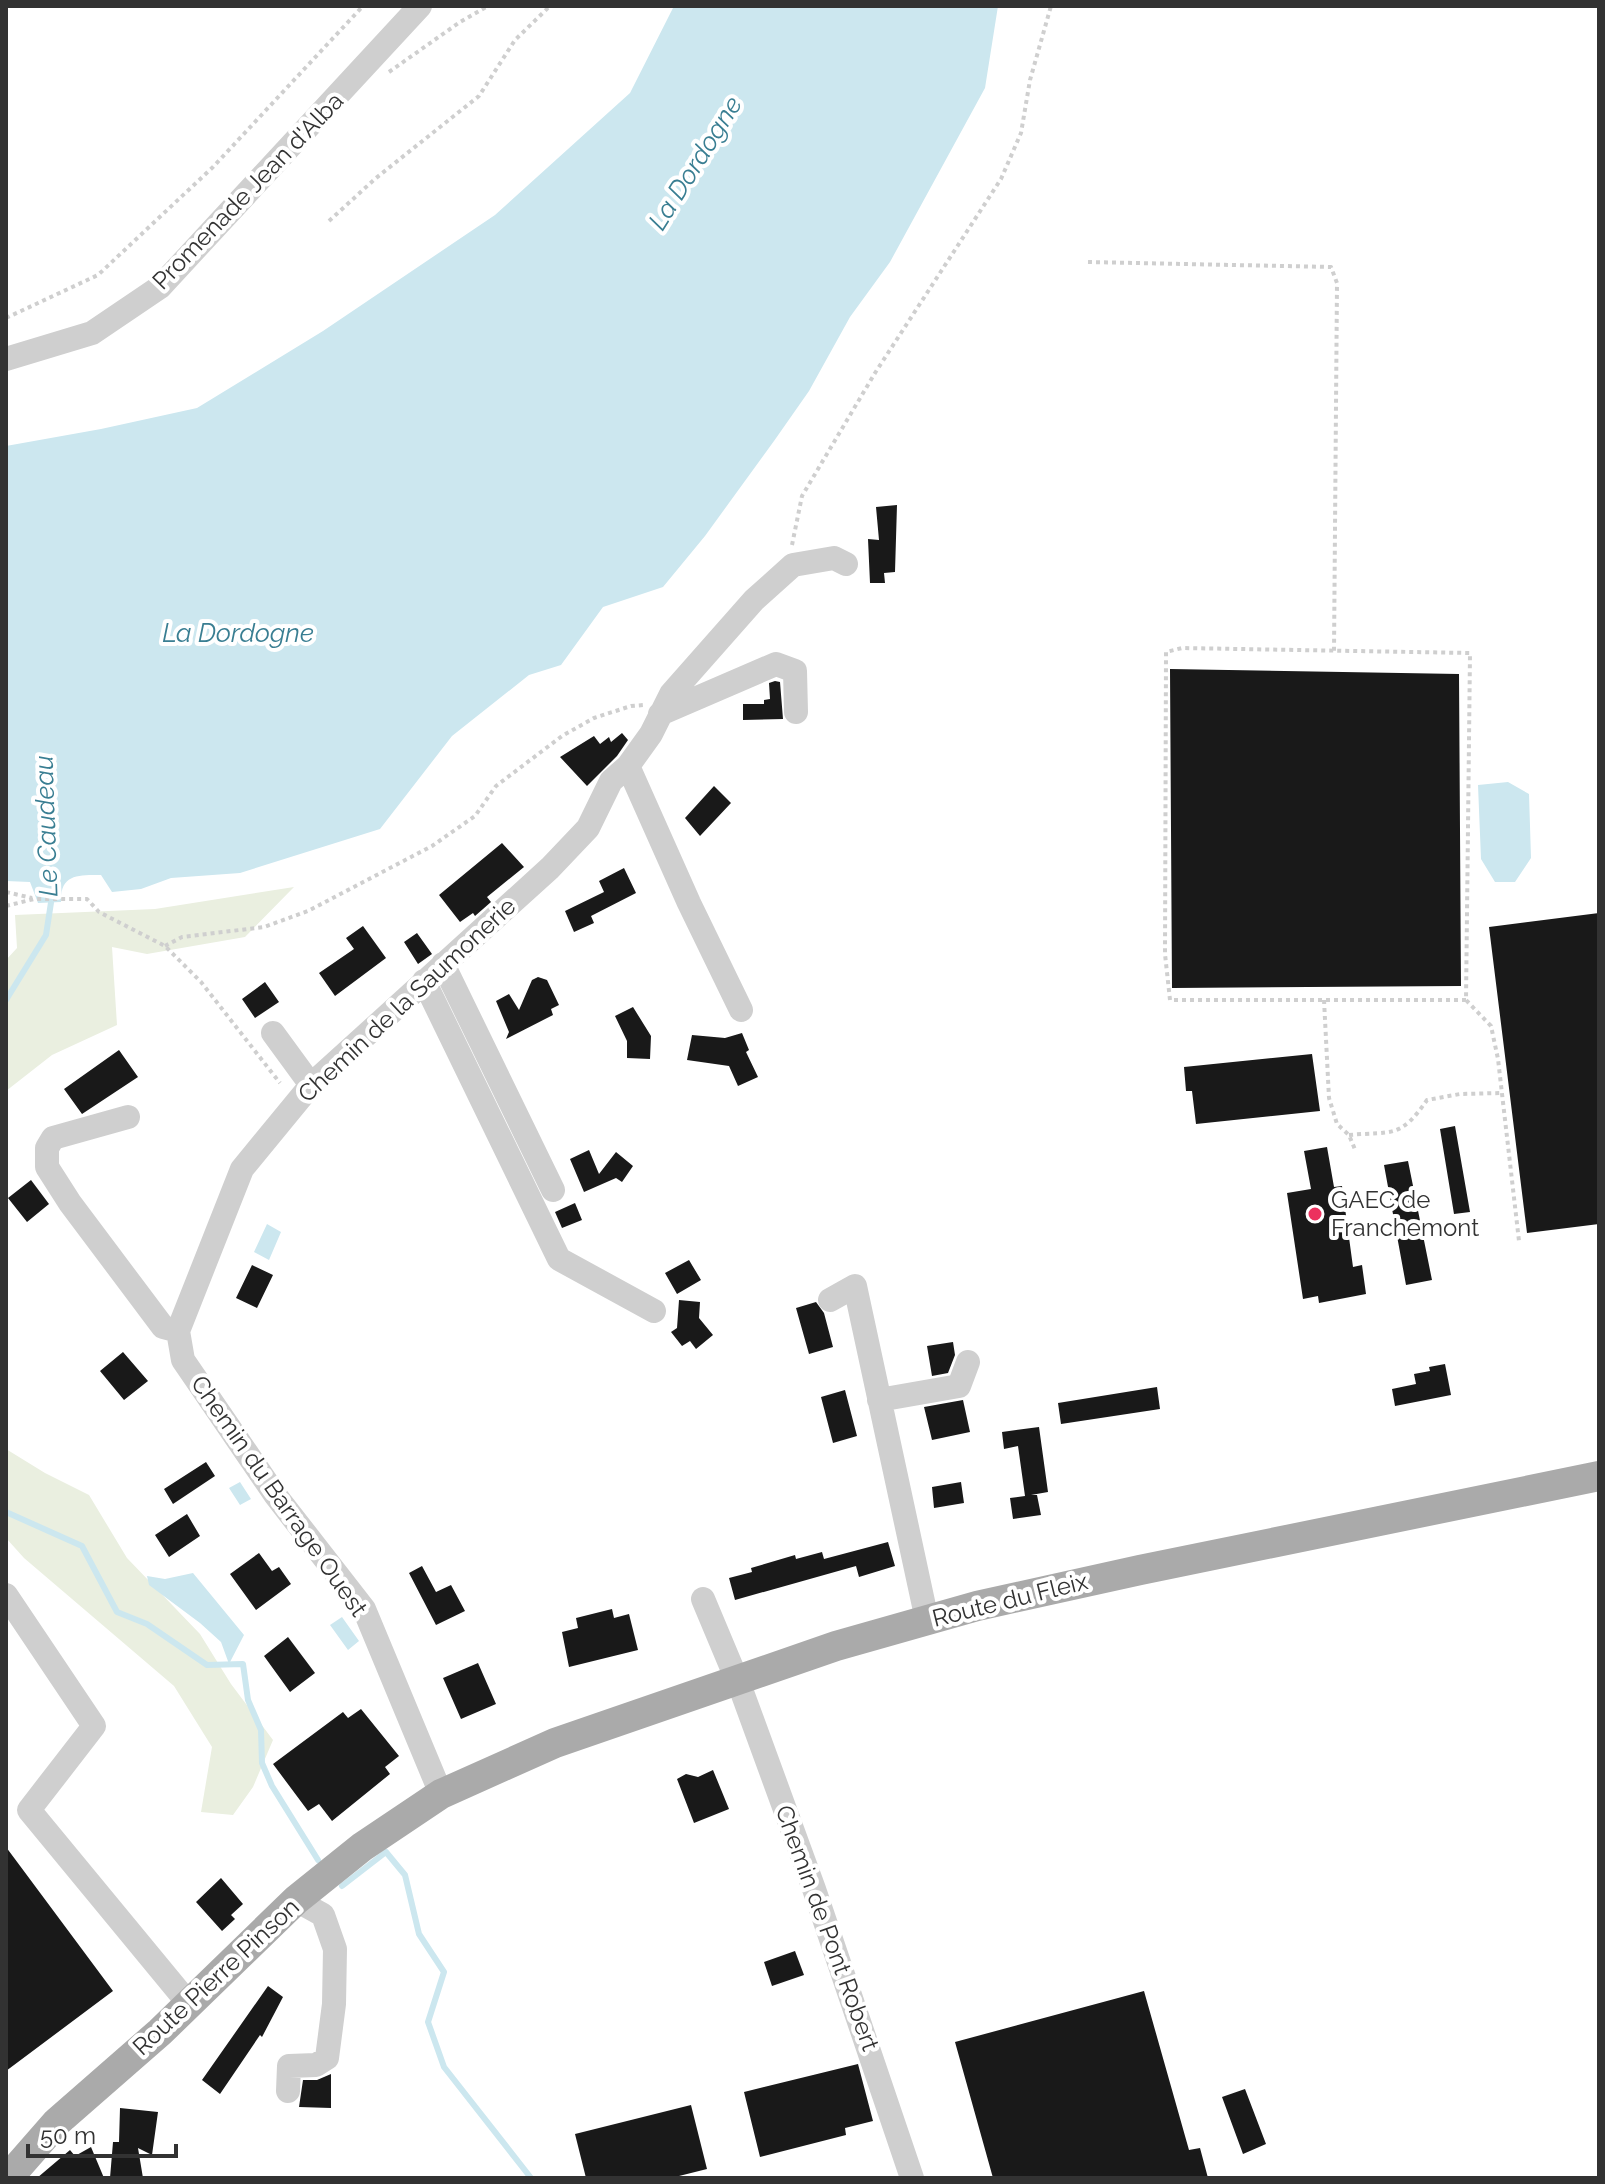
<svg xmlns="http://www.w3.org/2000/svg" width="1605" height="2184" font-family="Raleway,sans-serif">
	<rect width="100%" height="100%" fill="#fff"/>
	<!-- green -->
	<path fill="#eaefe0" d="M294,887L245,937L147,954L112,947L117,1025L52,1055L6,1091V960L17,948L15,915L155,909Z
		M6,1449L45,1473L89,1495L127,1558L200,1634L231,1684L273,1740L253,1787L233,1815L201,1812L212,1747L174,1686L24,1558L6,1538Z"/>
	<!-- water -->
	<path fill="#cce7ef" d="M674,6H998L985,88L890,262L850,317L809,391L774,441L705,536L663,587L603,607L561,665L529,675L452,736L380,829L240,873L171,878L141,889L112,892L101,875C78,875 60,874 61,902L38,903L30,882L6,881V446L101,429L197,408L323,331L495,215L630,93Z
		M1508,782L1529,794L1531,858L1515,882H1495L1481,859L1478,785Z
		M267,1224L281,1232L269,1260L254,1252Z
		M240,1482L251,1499L240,1505L229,1488Z
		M193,1573L244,1635L229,1664L221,1642L200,1623L149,1585L147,1576L165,1579Z
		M342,1617L359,1641L348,1650L330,1625Z"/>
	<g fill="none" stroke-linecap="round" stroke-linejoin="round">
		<!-- stream -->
		<path stroke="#cce7ef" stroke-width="6" d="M6,1000L46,935L52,896
			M6,1512L82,1546L117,1612L147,1624L207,1665L243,1664L248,1700L261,1730L262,1763L272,1786L318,1860
			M342,1886L386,1852L405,1875L419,1934L444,1972L428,2022L444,2067L531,2178"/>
	</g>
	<!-- building -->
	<path fill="#191919" d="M897,505L895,572L884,573L885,583H870L868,539L879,540L876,507Z
		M1170,669L1459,674L1461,986L1172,988Z
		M775,681L780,682L783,719L743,720V704H764V700L770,699L769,683Z
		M622,733L628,740L617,756L587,786L560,757L594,736L600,744L609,737L611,742Z
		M714,786L731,803L700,836L685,818Z
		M502,843L524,867L487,897L491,902L475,916L473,913L460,922L439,895Z
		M624,868L636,893L591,916L594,923L574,932L565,911L604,892L599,881Z
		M1599,913V1224L1527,1233L1489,927Z
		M363,926L386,958L335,996L319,973L354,949L346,938Z
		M417,933L432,954L418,964L404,942Z
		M538,977L547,980L559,1005L551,1009L553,1015L506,1039L509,1032L496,1001L509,994L519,1010L532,980Z
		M265,982L279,1002L255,1018L242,999Z
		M633,1007L651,1036L650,1059L627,1058V1041L615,1016Z
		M742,1033L749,1050L746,1052L758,1077L738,1086L729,1066L687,1060L692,1035L725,1038Z
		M119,1050L138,1077L82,1114L64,1089Z
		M1312,1054L1320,1111L1196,1124L1192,1091H1186L1184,1067Z
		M1455,1126L1470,1212L1454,1214L1440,1129Z
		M1327,1147L1334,1187L1342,1186L1353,1267L1362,1265L1366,1294L1319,1303L1318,1296L1303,1299L1287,1193L1311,1189L1304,1151Z
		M589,1150L599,1174L616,1152L633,1166L622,1182L616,1178L584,1192L570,1159Z
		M1408,1161L1432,1280L1406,1285L1384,1165Z
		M31,1180L49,1204L27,1222L8,1198Z
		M575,1203L582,1220L562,1228L555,1212Z
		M689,1260L701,1280L677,1294L665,1273Z
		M252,1265L273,1275L257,1308L236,1298Z
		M679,1300L700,1302L699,1318L713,1335L696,1349L690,1341L682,1346L671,1332L677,1328Z
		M816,1302L824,1313L833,1347L809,1354L796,1308Z
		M953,1342L955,1355L948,1373L932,1376L927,1346Z
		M123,1352L148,1381L124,1400L100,1371Z
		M1445,1364L1451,1395L1395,1406L1392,1389L1416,1384L1414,1374L1430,1371L1429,1367Z
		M1157,1387L1160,1409L1061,1424L1058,1403Z
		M845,1390L857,1436L833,1443L821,1397Z
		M963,1400L970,1432L932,1440L924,1407Z
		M1039,1427L1048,1492L1031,1495H1037L1041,1515L1013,1519L1010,1498L1025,1496L1018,1446L1004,1449L1002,1432Z
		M206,1462L215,1476L173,1504L164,1489Z
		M961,1482L964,1503L934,1508L932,1487Z
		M187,1514L200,1536L169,1557L155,1535Z
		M888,1542L895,1566L859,1577L856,1566L735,1600L729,1578L752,1572L751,1568L795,1555L796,1559L822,1552L824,1559Z
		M259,1553L272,1571L279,1567L291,1584L256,1610L230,1574Z
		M422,1566L436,1592L451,1585L465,1611L436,1625L409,1573Z
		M612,1609L614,1618L629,1614L638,1650L569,1667L562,1632L578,1628L576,1618Z
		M288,1637L315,1673L290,1692L264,1656Z
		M478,1663L496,1704L461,1719L443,1678Z
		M361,1709L399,1756L385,1767L390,1774L332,1821L319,1804L308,1811L273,1764L343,1712L348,1718Z
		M713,1770L729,1809L694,1823L677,1779L686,1774L698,1777Z
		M6,1847L113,1991L6,2071Z
		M221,1878L243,1904L231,1915L235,1919L222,1931L196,1902Z
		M795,1951L804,1975L772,1986L764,1962Z
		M268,1986L283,1997L262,2037L260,2035L220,2094L202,2080Z
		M1144,1991L1189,2150L1200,2148L1208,2178H993L955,2042Z
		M858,2064L873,2121L845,2128L846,2135L760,2157L744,2092Z
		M331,2074V2108L299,2107L303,2080H317Z
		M1245,2089L1266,2144L1243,2154L1222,2097Z
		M691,2105L707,2169L671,2178H586L575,2134Z
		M120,2108L158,2112L152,2155L138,2148L143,2178H110L113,2142H119Z
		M91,2147L104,2178H37L70,2150L75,2156Z"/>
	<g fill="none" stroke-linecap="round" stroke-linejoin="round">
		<!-- path -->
		<path stroke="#cfcfcf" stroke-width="4" stroke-dasharray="4 4" stroke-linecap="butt" d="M389,72L460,22L488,6
			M329,221L376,178L479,96L515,40L550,6
			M1088,262L1331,267L1337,283L1334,652
			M6,318L98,275L213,167L363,6
			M792,545L802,496L875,373L1001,179L1021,133L1030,80L1051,6
			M6,892L32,898
			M6,906L34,899H87L99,912L165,946L201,982L280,1083
			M165,946L182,937L264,927L308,911L432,846L475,816L496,786L562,736L594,718L631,706L644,705
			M1324,1000L1329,1098L1337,1124L1349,1135L1356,1152
			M1466,1000H1170L1165,954L1166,652L1182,648L1470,653L1466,1000L1491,1026L1498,1059L1519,1241
			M1349,1135C1393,1131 1400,1139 1427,1100L1460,1094L1502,1093"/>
		<!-- minor -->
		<path stroke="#cfcfcf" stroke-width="24" d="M6,359L92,333L160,287L420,6
			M660,714L776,664L795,671L796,712
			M628,766L689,903L741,1010
			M443,964L553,1190
			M424,981L559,1259L654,1311
			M273,1033L311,1085
			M128,1117L53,1138L47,1148V1167L70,1203L163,1327L178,1331
			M830,1300L855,1286L927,1620
			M178,1331L242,1169L311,1085L550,868L588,828L611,781L628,766L651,734L671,694L754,600L793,565L834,558L846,564
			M178,1331L183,1360L276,1496L364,1609L441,1794
			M879,1400L959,1386L968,1362
			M6,1595L94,1726L29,1810L189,2004
			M703,1599L742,1692L814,1889L912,2178
			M288,2091L289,2066L316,2065L327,2058L334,2004L335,1949L323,1915L296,1900"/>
		<!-- major -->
		<path stroke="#aaa" stroke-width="30" d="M8,2178L57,2122L160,2032L296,1900L362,1847L441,1794L555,1743L836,1646L977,1606L1140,1570L1599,1476"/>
	</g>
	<!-- markers -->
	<circle fill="#ec315e" stroke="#fff" stroke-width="3" cx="1315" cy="1214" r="8"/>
	<g text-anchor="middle" stroke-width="8" stroke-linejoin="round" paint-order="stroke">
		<!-- street labels -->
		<g font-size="24" fill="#323232" stroke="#fff">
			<text transform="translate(248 191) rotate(-46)" y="8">Promenade Jean d'Alba</text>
			<text transform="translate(407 1000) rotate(-43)" y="8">Chemin de la Saumonerie</text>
			<text transform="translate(279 1496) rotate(55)" y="8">Chemin du Barrage Ouest</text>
			<text transform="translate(1010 1600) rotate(-14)" y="8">Route du Fleix</text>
			<text transform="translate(827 1928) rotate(70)" y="8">Chemin de Pont Robert</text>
			<text transform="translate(216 1977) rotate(-43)" y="8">Route Pierre Pinson</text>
		</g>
		<!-- poi labels -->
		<g font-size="24" fill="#323232" stroke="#fff" text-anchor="start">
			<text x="1331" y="1208">GAEC de<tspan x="1331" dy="28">Franchemont</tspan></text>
		</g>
		<!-- water labels -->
		<g font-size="26" font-style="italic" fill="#397e92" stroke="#fff">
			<text transform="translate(695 163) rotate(-58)" y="9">La Dordogne</text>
			<text x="238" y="642">La Dordogne</text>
			<text transform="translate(46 826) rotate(-92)" y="9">Le Caudeau</text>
		</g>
	</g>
	<!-- border -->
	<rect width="1605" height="2184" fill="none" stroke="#323232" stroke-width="16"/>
	<!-- scale -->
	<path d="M28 2144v12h148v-12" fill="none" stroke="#323232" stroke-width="4"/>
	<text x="40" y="2144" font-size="24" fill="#323232" stroke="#ffffff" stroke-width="6" paint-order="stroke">50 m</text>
</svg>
